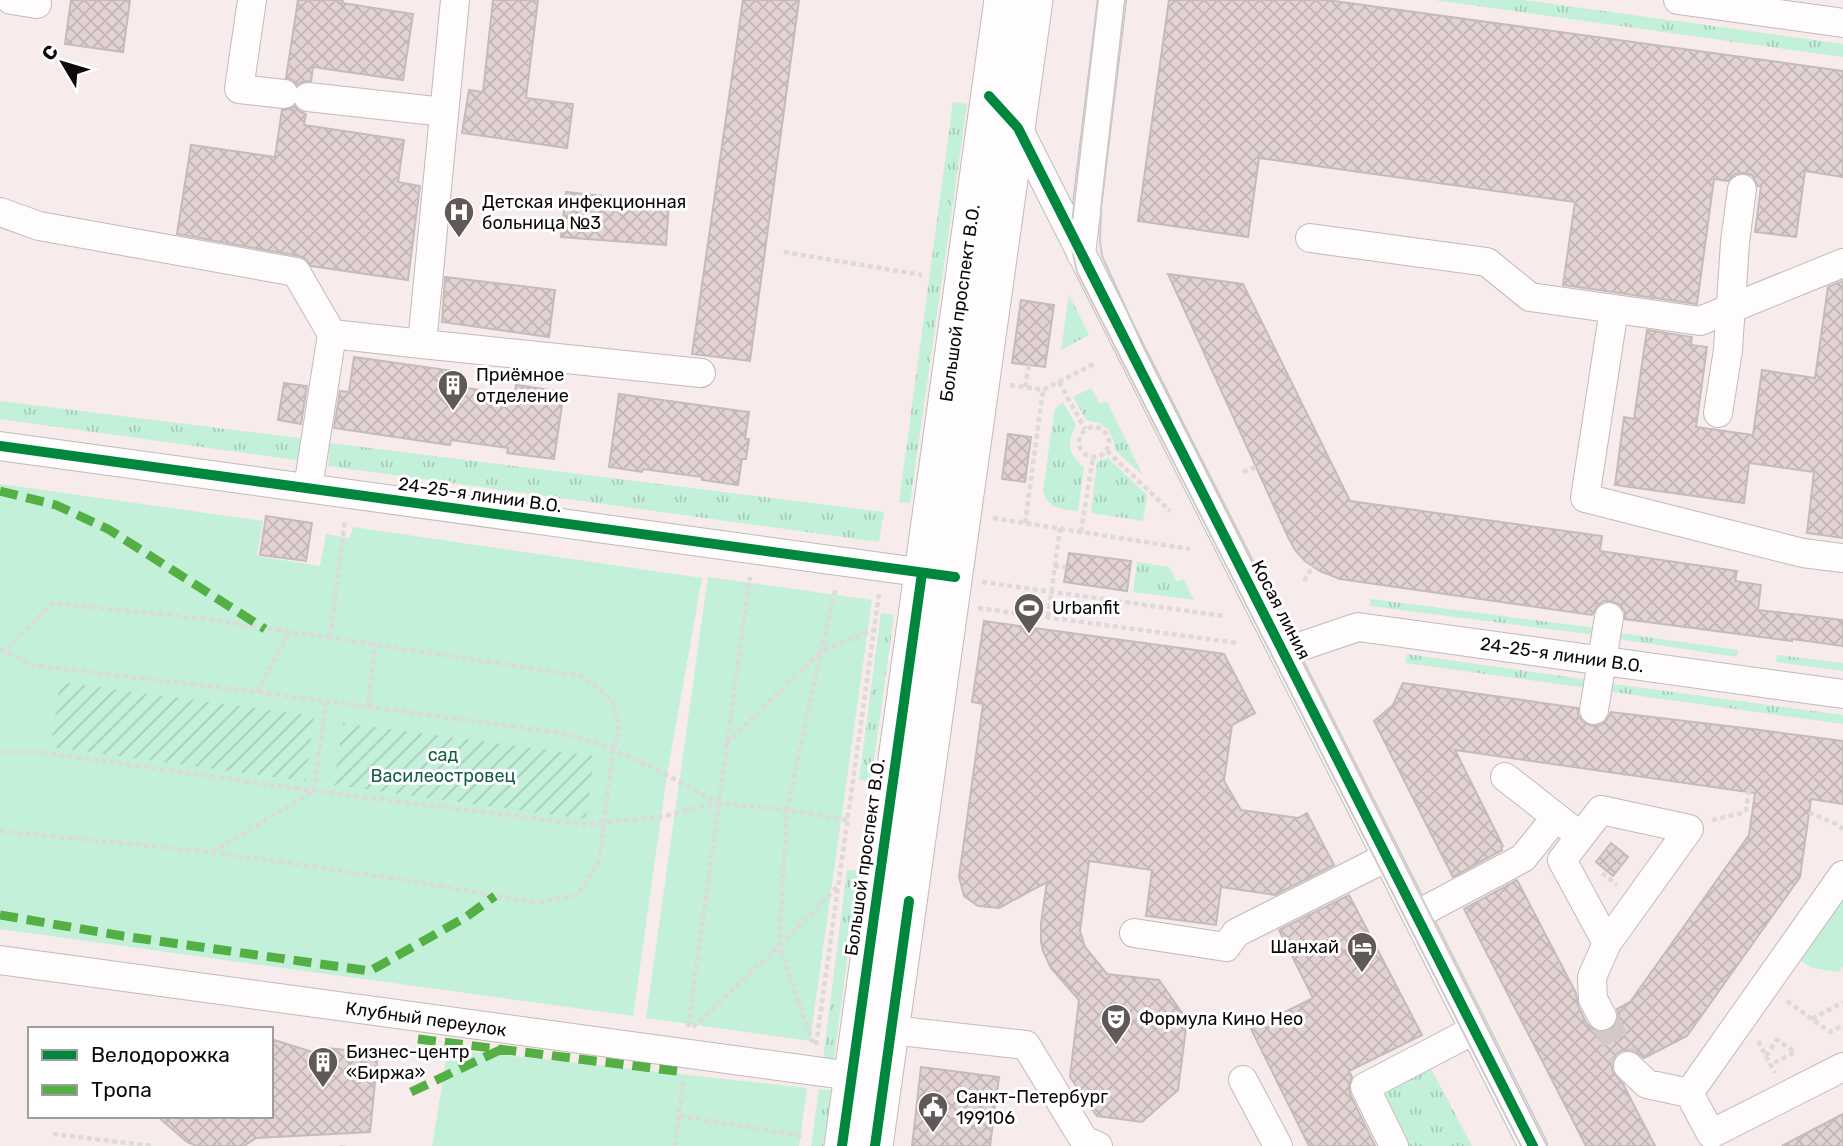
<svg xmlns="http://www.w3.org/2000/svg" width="1843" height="1146" font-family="Rubik,sans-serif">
	<defs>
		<pattern id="grass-tufts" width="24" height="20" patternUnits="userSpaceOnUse" patternTransform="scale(1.75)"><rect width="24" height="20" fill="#c3f0d8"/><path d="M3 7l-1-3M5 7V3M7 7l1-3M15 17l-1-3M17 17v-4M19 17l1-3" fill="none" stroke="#a6ccb8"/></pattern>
		<pattern id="garden-furrows" width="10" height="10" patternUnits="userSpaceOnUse" patternTransform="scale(1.75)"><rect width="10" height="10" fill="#c3f0d8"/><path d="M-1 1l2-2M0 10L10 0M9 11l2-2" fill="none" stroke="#a6ccb8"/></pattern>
		<pattern id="building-cross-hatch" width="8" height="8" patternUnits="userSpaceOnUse" patternTransform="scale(1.75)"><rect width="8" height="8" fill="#e3d4d3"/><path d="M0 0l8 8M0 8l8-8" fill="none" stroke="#c2b5b4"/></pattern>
	</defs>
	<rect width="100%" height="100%" fill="#f7ebeb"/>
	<!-- grass -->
	<path fill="url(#grass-tufts)" d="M1434,0H1524L1843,44V57Z
		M953,102L967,104L910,503L899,502Z
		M1069,295L1089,335L1061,350Z
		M1091,388L1100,404L1107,401L1143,476L1115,450L1113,439L1108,429L1099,423L1086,420L1073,397Z
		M0,401L307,439L303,461L0,419Z
		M1063,402L1076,425C1066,444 1068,454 1084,467L1078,511C1061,509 1047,509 1043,490L1054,413L1056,408Z
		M330,443L884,512L879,542L328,466Z
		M1108,458L1147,495L1143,521L1091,513L1097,462Z
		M1137,562L1169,567L1177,582L1183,579L1194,600L1133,592Z
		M1371,599L1596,628L1595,635L1370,606Z
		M881,613L894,615L871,782L859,780Z
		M1619,633L1738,650L1737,657L1619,639Z
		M1407,654L1589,680L1588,688L1405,663Z
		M1777,655L1843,663V671L1776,662Z
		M1606,683L1843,715V724L1605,691Z
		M847,870H859L834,1059H823Z
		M1419,1046L1472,1146H1399L1362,1076Z
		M819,1089L832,1090L823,1146H811Z"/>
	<!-- park -->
	<path fill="#c3f0d8" d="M0,484L263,521L257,556L320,566L326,534L350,538L353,527L702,578L667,775L633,1016L0,929Z
		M708,577L872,600L810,1041L646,1018Z
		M1843,900V966L1839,972L1812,968L1800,960Z
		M448,1049L807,1088L799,1146H432Z"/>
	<!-- garden -->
	<path fill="url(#garden-furrows)" d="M60,682L314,716L305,781L51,747Z
		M343,723L594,756L586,819L334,785Z"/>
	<!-- building -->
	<path fill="url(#building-cross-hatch)" stroke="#c4bcbb" stroke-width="2" d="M71,0H130L123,52L65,44Z
		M298,0H343L342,3L413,14L403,80L313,67L311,81L302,82L297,85L293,80L286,78Z
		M493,0H538L526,98L573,104L567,148L462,133L469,90L483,92Z
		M743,0H799L750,361L692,354Z
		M1169,0H1327L1843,71V177L1805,171L1796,237L1755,232L1761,186H1758L1752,175L1743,173L1735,174L1728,181L1714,179L1697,304L1563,285L1575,202L1259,158L1248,237L1138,221Z
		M295,106L299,111L306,114L304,125L404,140L398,182L420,186L408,280L311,266L306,259L299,256L177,234L191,145L275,157L282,110L290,109Z
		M566,192L669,203L666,245L561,237Z
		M1168,274L1243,284L1350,501L1602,536L1600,551L1737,571L1735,581L1761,585L1758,610L1843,620V646L1792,639V641L1625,619V612L1620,605L1611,601H1604L1597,606L1592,615L1340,579L1320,571L1305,561L1295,550L1288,537Z
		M445,277L555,290L549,337L442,322Z
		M1843,281V538L1807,533L1814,472L1749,463L1744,503L1615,485L1624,417L1634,419L1647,330L1692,337L1691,345L1707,347L1696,427L1753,435L1762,370L1815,378L1828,287Z
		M1021,300L1054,305L1045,367L1012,363Z
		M354,357L461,372L459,387L515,395L516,385L564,392L554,459L507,453L508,448L451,440L450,445L334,428L340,391L349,392Z
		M284,383L307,386L301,424L278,420Z
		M619,394L749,412L745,439H749L746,459H742L738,485L702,480V477L643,469L642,472L609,467Z
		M1008,434L1031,437L1025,482L1002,479Z
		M266,516L312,523L306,561L260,555Z
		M1069,553L1131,561L1127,591L1064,582Z
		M984,621L1224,654L1255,713L1232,725L1224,781L1241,810L1298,818L1307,813L1334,865L1275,895L1221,887L1216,925L1146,916L1152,870L1089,861L1080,931L1085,947L1107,974L1159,980L1187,1020L1178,1090L1142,1122L1097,1116L1070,1077L1079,1000L1051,968L1043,951L1041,942V923L1047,882L999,908L978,906L964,896L959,877L983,704L972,702Z
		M1403,683L1578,708V715L1583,722L1592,726L1601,725L1606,721L1611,712L1752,729L1843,741V804L1811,799L1800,877L1687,1036L1644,1058L1633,1050H1623L1616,1054L1612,1061V1071L1623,1084L1655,1146H1586L1464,909L1517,880L1576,993L1578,1006L1587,1024L1594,1030L1602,1033L1609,1031L1616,1024L1619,1016L1617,1009L1630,1002L1749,835L1755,793L1455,750L1503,846L1501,847L1502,850L1453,877L1374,721L1393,705Z
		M1611,843L1628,857L1613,876L1596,862Z
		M1349,895L1422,1035L1349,1071L1352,1077L1349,1085L1350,1094L1375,1146H1309L1251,1029L1313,998L1279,930Z
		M271,1039L325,1056L326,1048L378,1053L370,1132L256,1138L244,1146H197L187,1142L157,1116H271Z
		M921,1067L999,1077L990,1146H912Z
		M1843,1114V1146H1782Z"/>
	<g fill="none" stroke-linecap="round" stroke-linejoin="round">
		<!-- minor-tunnel -->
		<path stroke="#d4c9c9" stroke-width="28" stroke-dasharray="28 14" stroke-linecap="butt" d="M1602,1016L1628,1066"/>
		<!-- minor casing -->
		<g stroke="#c3baba" stroke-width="30">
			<path id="minor" d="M11,0L37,4
				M252,0L239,89L284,94
				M1678,0L1843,23
				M308,97L444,112
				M1012,122L1018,128L1533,1146
				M0,212L39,226L296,272L332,334
				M1310,238L1487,262L1530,297L1700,321L1843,263
				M1081,254L1112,0
				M1614,309L1585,498L1803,553L1843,558
				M422,344L701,373
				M1718,413L1728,350L1735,242L1742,189
				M0,446L940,575
				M308,488L332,334L422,344L455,0
				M1284,652L1358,627L1843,694
				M1594,710L1609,617
				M1505,777L1556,817
				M1843,875L1689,1093L1711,1134L1843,1067
				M1416,915L1523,858L1556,817L1580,836
				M1134,933L1226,947L1236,933L1387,857
				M0,960L852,1076
				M1602,1016L1593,999L1592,977L1607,943L1689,829L1601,810L1562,860L1607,943
				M891,1030L1026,1045L1084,1140L1098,1146
				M1628,1066L1647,1084L1689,1093
				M1243,1080L1278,1146
				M1394,1146L1365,1087L1474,1030"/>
		</g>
		<!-- major casing -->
		<g stroke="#c3baba" stroke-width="37">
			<path id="major" d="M842,1146L1002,0
				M875,1146L1035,0"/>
		</g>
		<!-- path -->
		<path stroke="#dedada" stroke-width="4.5" stroke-dasharray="5 3.5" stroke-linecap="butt" d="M784,252L922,275
			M1059,382L1085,429
			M1010,385L1043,390L1096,363
			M1025,387L1029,365
			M1079 442a15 15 0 1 1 30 0a15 15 0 1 1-30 0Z
			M1107,451L1170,511
			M1243,472L1256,467
			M993,518L1190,549
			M1025,523L1043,390
			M1081,532L1093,457
			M1054,566L1066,567
			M1304,581L1313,566
			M982,582L1224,616
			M978,608L1238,643
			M1048,617L1060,528
			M330,637L345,520
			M0,649L32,665L257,692L563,733L613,749L667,775L718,803L787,810L847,820
			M257,692L290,632
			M368,706L375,644
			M726,744L821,651L874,630
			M0,752H39L314,791L587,825L605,822L661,817L716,803
			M1809,812L1836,824L1843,829
			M1712,820L1742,813L1746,810L1749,790
			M0,831L211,852L406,880L537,903L578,895L599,862L613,749L619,731L612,699L582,676L199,618L52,603L5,651
			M212,852L314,791L326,701
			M1602,873L1617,885
			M1787,1001L1830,1032L1843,1025
			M1812,1019L1843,1002
			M688,1027L750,577
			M693,1027L779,946L837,887
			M1758,1041L1775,1073
			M813,1043L779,946L787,810L821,651L836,588
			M816,1045L879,594
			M1766,1056L1777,1040L1795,1052L1770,1065
			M679,1116L805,1136
			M53,1134L152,1146
			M342,1146V1145
			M675,1146L683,1081"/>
		<!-- minor -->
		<use href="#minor" stroke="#fefcfc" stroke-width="28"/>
		<!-- major -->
		<use href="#major" stroke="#fefcfc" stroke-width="35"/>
		<!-- tram -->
		<path stroke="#cdcaca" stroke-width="2" d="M1098,0L1070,240L1077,272L1521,1146
			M1125,0L1101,208L1100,242L1102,256L1144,348L1547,1146"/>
		<!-- quiet -->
		<path stroke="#54b044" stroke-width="9" stroke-dasharray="18 9" stroke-linecap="butt" d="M0,491L56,505L108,529L265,629
			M0,915L123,936L370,971L466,917L495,896
			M418,1039L684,1072
			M411,1092L502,1049"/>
		<!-- cycleway casing -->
		<g stroke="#fff" stroke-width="15">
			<path id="cycleway" d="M989,96L1018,128L1533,1146
				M0,446L955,577
				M842,1146L922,573
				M875,1146L909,901"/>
		</g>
		<!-- cycleway -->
		<use href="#cycleway" stroke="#00873e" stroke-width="10"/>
	</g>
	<!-- icons -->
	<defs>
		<g id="hospital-pin" transform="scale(1.575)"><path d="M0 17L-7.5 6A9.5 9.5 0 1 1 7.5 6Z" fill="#615858" stroke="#fff"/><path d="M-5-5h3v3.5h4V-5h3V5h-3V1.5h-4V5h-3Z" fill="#fff"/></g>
		<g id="building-pin" transform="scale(1.575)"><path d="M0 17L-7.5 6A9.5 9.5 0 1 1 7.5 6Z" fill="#615858" stroke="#fff"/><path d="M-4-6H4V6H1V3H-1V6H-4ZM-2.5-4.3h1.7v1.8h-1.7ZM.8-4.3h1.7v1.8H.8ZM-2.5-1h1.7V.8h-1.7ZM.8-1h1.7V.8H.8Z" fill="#fff"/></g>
		<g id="stadium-pin" transform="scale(1.575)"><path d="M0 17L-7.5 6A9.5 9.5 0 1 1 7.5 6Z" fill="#615858" stroke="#fff"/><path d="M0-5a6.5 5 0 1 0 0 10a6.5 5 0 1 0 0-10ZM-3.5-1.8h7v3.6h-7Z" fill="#fff"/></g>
		<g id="hotel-pin" transform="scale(1.575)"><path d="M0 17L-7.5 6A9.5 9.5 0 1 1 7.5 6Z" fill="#615858" stroke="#fff"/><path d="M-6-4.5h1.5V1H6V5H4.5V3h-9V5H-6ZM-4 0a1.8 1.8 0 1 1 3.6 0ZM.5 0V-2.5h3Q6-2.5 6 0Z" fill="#fff"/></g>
		<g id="theatre-pin" transform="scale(1.575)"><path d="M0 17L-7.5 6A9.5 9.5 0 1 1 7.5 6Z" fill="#615858" stroke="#fff"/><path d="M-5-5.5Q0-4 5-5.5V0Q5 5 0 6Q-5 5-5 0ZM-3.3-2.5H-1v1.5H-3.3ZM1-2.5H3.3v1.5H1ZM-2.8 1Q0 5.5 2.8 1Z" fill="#fff"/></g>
		<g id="civic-pin" transform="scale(1.575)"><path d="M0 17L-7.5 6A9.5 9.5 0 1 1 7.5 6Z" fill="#615858" stroke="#fff"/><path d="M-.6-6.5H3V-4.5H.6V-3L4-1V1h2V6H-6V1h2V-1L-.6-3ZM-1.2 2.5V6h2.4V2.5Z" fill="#fff"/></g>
	</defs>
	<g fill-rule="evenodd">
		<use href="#hospital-pin" x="459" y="212"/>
		<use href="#building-pin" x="453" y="385"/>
		<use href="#stadium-pin" x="1029" y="608"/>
		<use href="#hotel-pin" x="1362" y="947"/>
		<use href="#theatre-pin" x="1116" y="1019"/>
		<use href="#building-pin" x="323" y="1062"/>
		<use href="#civic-pin" x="933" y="1107"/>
	</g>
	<g text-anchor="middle" stroke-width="6" stroke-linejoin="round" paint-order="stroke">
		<!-- poi labels -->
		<g font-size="18" fill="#100909" stroke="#fff" text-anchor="start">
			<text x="482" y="208">Детская инфекционная<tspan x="482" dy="21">больница №3</tspan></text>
			<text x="476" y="381">Приёмное<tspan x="476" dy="21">отделение</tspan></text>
			<text x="1052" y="614">Urbanfit</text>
			<text x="1339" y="953" text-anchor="end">Шанхай</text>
			<text x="1139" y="1025">Формула Кино Нео</text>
			<text x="346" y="1058">Бизнес-центр<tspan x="346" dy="21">«Биржа»</tspan></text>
			<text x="956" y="1103">Санкт-Петербург<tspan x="956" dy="21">199106</tspan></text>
		</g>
		<!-- street labels -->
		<g font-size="18" fill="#100909" stroke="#fff">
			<text transform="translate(960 303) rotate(-82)" y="6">Большой проспект В.О.</text>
			<text transform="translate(480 495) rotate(8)" y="6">24-25-я линии В.О.</text>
			<text transform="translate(1281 610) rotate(63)" y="6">Косая линия</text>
			<text transform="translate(1562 655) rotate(8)" y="6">24-25-я линии В.О.</text>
			<text transform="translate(865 857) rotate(-82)" y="6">Большой проспект В.О.</text>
			<text transform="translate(426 1019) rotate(8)" y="6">Клубный переулок</text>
		</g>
		<!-- park labels -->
		<g font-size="18" fill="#146044" stroke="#fff">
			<text x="443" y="761">сад<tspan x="443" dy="21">Василеостровец</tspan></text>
		</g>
	</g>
	<!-- legend -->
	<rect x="28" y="1027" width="245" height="91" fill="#ffffff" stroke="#9f9d9d" stroke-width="2"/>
	<rect x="42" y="1050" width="35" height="10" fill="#00873e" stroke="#9f9d9d" stroke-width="2"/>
	<text x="91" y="1062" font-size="21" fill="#100909">Велодорожка</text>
	<rect x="42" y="1085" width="35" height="10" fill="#54b044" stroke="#9f9d9d" stroke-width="2"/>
	<text x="91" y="1097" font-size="21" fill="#100909">Тропа</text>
	<!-- north arrow -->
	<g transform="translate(63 63) rotate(308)" stroke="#ffffff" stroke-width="5" paint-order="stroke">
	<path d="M0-5L12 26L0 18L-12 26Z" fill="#100909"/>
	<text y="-10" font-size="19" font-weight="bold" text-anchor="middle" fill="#100909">С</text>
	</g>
</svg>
